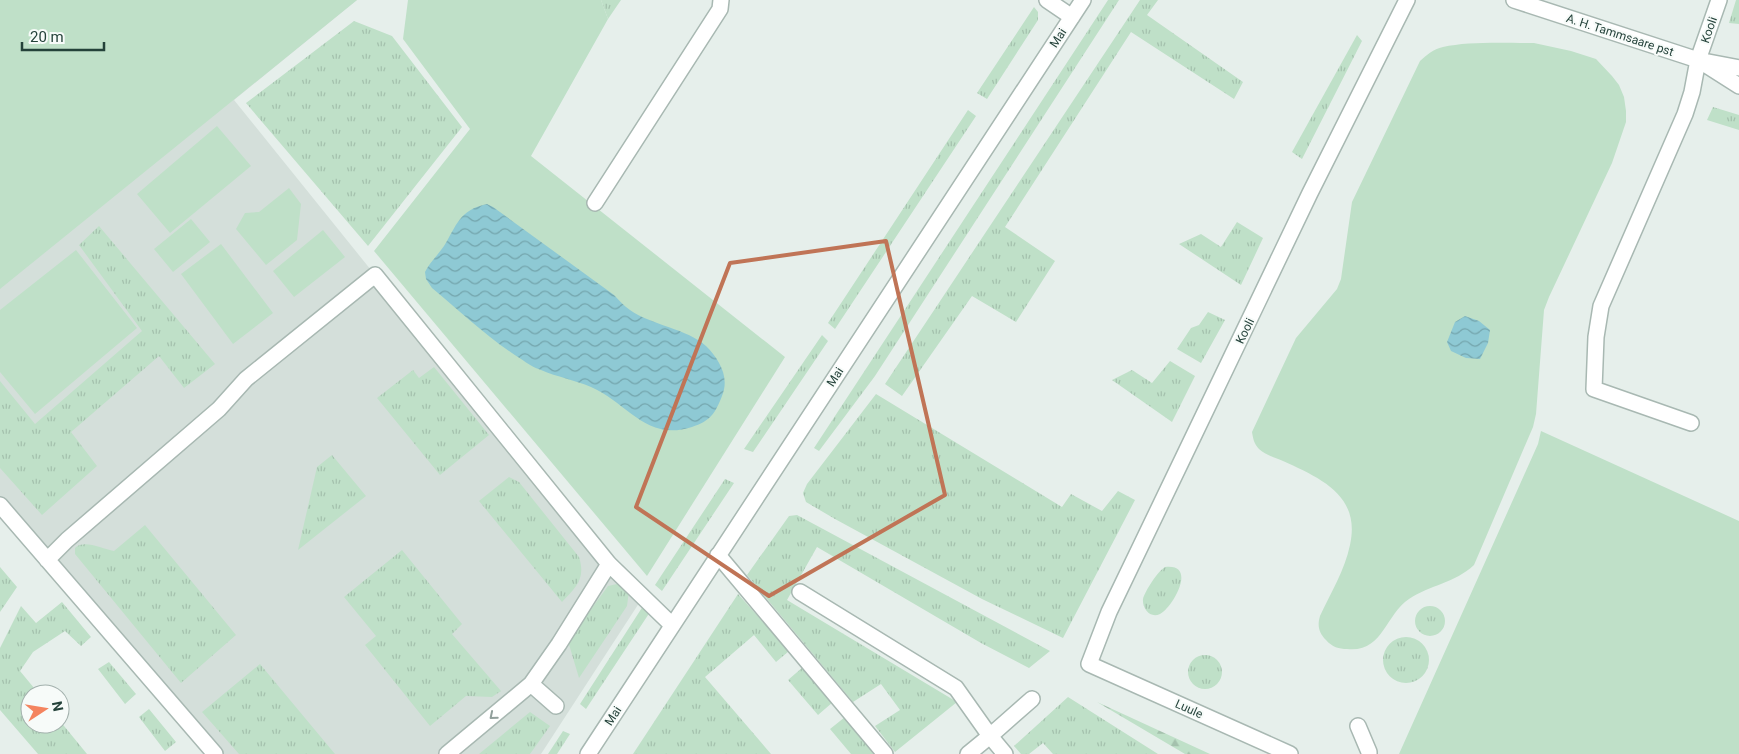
<svg xmlns="http://www.w3.org/2000/svg" width="1739" height="754" font-family="Roboto,sans-serif">
	<defs>
		<pattern id="grass-tufts" width="24" height="20" patternUnits="userSpaceOnUse" patternTransform="scale(1.25)"><rect width="24" height="20" fill="#bfe0c8"/><path d="M3 7l-1-3M5 7V3M7 7l1-3M15 17l-1-3M17 17v-4M19 17l1-3" fill="none" stroke="#a4c1ad"/></pattern>
		<pattern id="forest-firs" width="22" height="20" patternUnits="userSpaceOnUse" patternTransform="scale(1.25)"><rect width="22" height="20" fill="#bfe0c8"/><path d="M5 1l3.5 6h-7zM16 11l3.5 6h-7z" fill="#a4c1ad"/></pattern>
		<pattern id="water-waves" width="16" height="10" patternUnits="userSpaceOnUse" patternTransform="scale(1.25)"><rect width="16" height="10" fill="#8ec9d4"/><path d="M0 5q4-4 8 0t8 0" fill="none" stroke="#74a5ad"/></pattern>
	</defs>
	<rect width="100%" height="100%" fill="#e6efeb"/>
	<!-- built -->
	<path fill="#d4dfda" d="M0,0H357L234,100L375,275L643,597L541,754H215L0,505Z"/>
	<!-- grass -->
	<path fill="url(#grass-tufts)" d="M601,0H621L608,19Z
		M1108,0H1119L875,376L819,451L814,448Z
		M1140,0H1158L1147,15L1243,82L1234,99L1131,32L1005,227L1055,261L1016,322L972,296L902,396L885,384Z
		M1736,0H1739V24L1729,23Z
		M1034,7L1038,12V20L987,99L977,93Z
		M354,21L392,36L462,127L368,246L246,103Z
		M1357,35L1362,41L1302,159L1292,152Z
		M1713,107L1739,115V130L1707,120Z
		M968,110L976,116L835,329L828,323Z
		M1237,222L1263,238L1241,285L1179,244L1201,234L1221,247Z
		M99,226L215,364L184,388L159,356L71,432L97,466L42,515L0,468V381L35,424L142,331L79,245Z
		M1208,312L1225,320L1201,363L1177,349L1191,328L1199,325Z
		M822,335L828,341L753,452L744,449Z
		M1170,361L1195,376L1172,422L1112,380L1132,370L1152,383Z
		M434,367L489,435L440,475L377,398L413,370L419,378Z
		M876,394L1062,507L1071,494L1102,511L1118,491L1135,500L1063,638L982,599L835,519L806,502L803,493L807,484Z
		M332,455L366,496L298,550L317,467Z
		M509,477L519,482L579,557C586,579 576,587 562,602L479,501Z
		M725,479L734,483L662,591L655,585Z
		M797,515L1050,651L1029,668L981,643L817,547L787,600L957,702L895,752L875,726L900,710L881,684L853,702L747,575L789,516Z
		M145,525L236,635L181,683L75,554V548C84,539 102,549 114,551Z
		M402,550L462,624L452,634L501,691L492,697L466,696L430,726L365,645L376,636L344,597Z
		M0,567L17,587L0,612Z
		M1165,567C1198,563 1173,607 1160,614C1150,619 1142,608 1143,599C1145,591 1158,571 1165,567Z
		M617,584L629,591L627,606L579,678L568,641L608,586Z
		M738,594L789,651L776,662L754,635L705,677L771,754H633Z
		M62,602L91,637L81,646L65,631L33,652L20,671L39,694H30V724H60V721L87,754H38L0,710V648L21,606L36,623Z
		M645,603L652,609L586,709L580,704Z
		M1415 621a15 15 0 1 1 30 0a15 15 0 1 1-30 0Z
		M1383 660a23 23 0 1 1 46 0a23 23 0 1 1-46 0Z
		M1188 672a17 17 0 1 1 34 0a17 17 0 1 1-34 0Z
		M109,662L136,694L125,704L98,669Z
		M260,664L335,754H239L202,712Z
		M803,667L833,702L818,715L788,680Z
		M1068,697L1158,754H1053L1043,743L1029,754H1021L1014,746Z
		M149,709L176,742L165,751L139,717Z
		M530,712L550,726L530,754H479Z
		M845,717L874,754H851L830,729Z
		M563,731L570,734L557,754H548Z"/>
	<!-- forest -->
	<path fill="url(#forest-firs)" d="M1097,702L1210,754H1185Z"/>
	<!-- park -->
	<path fill="#bfe0c8" d="M0,0H357L0,289Z
		M408,0H601L608,19L531,156L785,357L647,576L374,251L470,129L403,39Z
		M1534,43L1571,51L1596,59L1612,76L1619,85L1624,97L1626,111V122L1612,163L1549,297L1544,310L1536,414L1533,427L1474,565C1455,583 1430,585 1409,599C1385,615 1383,653 1347,649C1339,649 1332,647 1326,640C1319,633 1317,626 1320,616C1330,594 1345,570 1350,545C1361,495 1320,478 1283,461C1276,458 1265,455 1259,449C1254,444 1253,438 1252,432L1296,338L1337,289L1341,279L1352,202L1420,61C1427,55 1433,49 1443,47C1468,41 1508,43 1534,43Z
		M217,126L251,166L170,233L137,194Z
		M289,188L301,204L297,240L266,265L236,229L245,213L259,212Z
		M191,219L210,242L173,272L154,249Z
		M323,230L345,257L294,297L273,271Z
		M221,244L273,313L233,344L181,274Z
		M76,250L137,328L35,414L0,372V310Z
		M1541,431L1739,521V754H1399L1538,444Z"/>
	<!-- water -->
	<path fill="url(#water-waves)" d="M487,204L493,207L614,295C619,300 624,306 630,310C651,325 688,329 706,346C719,359 730,377 722,396C715,414 710,421 692,427C646,442 628,403 591,387C575,380 557,377 541,370C534,368 527,363 521,359C489,339 461,312 432,288L426,279L425,272C430,262 438,255 444,246C457,225 459,210 487,204Z
		M1465,316L1479,321L1490,330L1488,343L1480,359L1466,358L1451,351L1447,342L1455,322Z"/>
	<g fill="none" stroke-linecap="round" stroke-linejoin="round">
		<!-- minor casing -->
		<g stroke="#a8b8b2" stroke-width="18">
			<path id="minor" d="M1047,0L1072,17
				M1514,0L1698,60L1739,68
				M1706,65L1739,86
				M595,203L720,9L721,0
				M1691,423L1594,389L1596,337L1601,306L1685,114L1692,92L1698,60L1719,0
				M0,505L215,754
				M718,555L885,754
				M47,560L67,540L219,409L246,379L375,275L609,564L672,625
				M800,592L956,688L990,736L1032,699
				M531,684L556,706
				M1358,726L1369,752V754
				M447,754L531,684L559,644L609,564
				M588,754L1083,0
				M968,754L990,736L1005,754
				M1290,754L1089,664L1109,612L1183,458L1310,193L1407,0"/>
		</g>
		<!-- minor -->
		<use href="#minor" stroke="#fff" stroke-width="15"/>
	</g>
	<!-- one-way arrows -->
	<defs><path id="oneway-chevron" d="M-2-3.5L2.5 0L-2 3.5" fill="none" stroke-width="1.6" stroke-linecap="round" stroke-linejoin="round" transform="scale(1.25)"/></defs>
	<use stroke="#92a09c" href="#oneway-chevron" transform="translate(493 716) rotate(140)"/>
	<!-- marked area -->
	<path fill="none" stroke="#c07456" stroke-width="4" stroke-linejoin="round" d="M886,241L945,495L769,596L636,507L730,263Z"/>
	<g text-anchor="middle" stroke-width="4" stroke-linejoin="round" paint-order="stroke">
		<!-- street labels -->
		<g font-size="12" fill="#24423a" stroke="#f7fbf9">
			<text transform="translate(1709 30) rotate(-71)" y="4">Kooli</text>
			<text transform="translate(1620 35) rotate(18)" y="4">A. H. Tammsaare pst</text>
			<text transform="translate(1058 38) rotate(-57)" y="4">Mai</text>
			<text transform="translate(1245 331) rotate(-64)" y="4">Kooli</text>
			<text transform="translate(835 377) rotate(-57)" y="4">Mai</text>
			<text transform="translate(1189 709) rotate(24)" y="4">Luule</text>
			<text transform="translate(613 716) rotate(-57)" y="4">Mai</text>
		</g>
	</g>
	<!-- north arrow -->
	<g transform="translate(45 709) rotate(78)"><circle r="24" fill="#f7fbf9" stroke="#a3b1ad"/>
	<path d="M0-4L9 19L0 12L-9 19Z" fill="#f4845f"/>
	<text y="-8" font-size="14" font-weight="bold" text-anchor="middle" fill="#24423a">N</text>
	</g>
	<!-- scale -->
	<path d="M22 42v8h82v-8" fill="none" stroke="#24423a" stroke-width="2.5"/>
	<text x="30" y="42" font-size="15" fill="#24423a" stroke="#f7fbf9" stroke-width="4" paint-order="stroke">20 m</text>
</svg>
